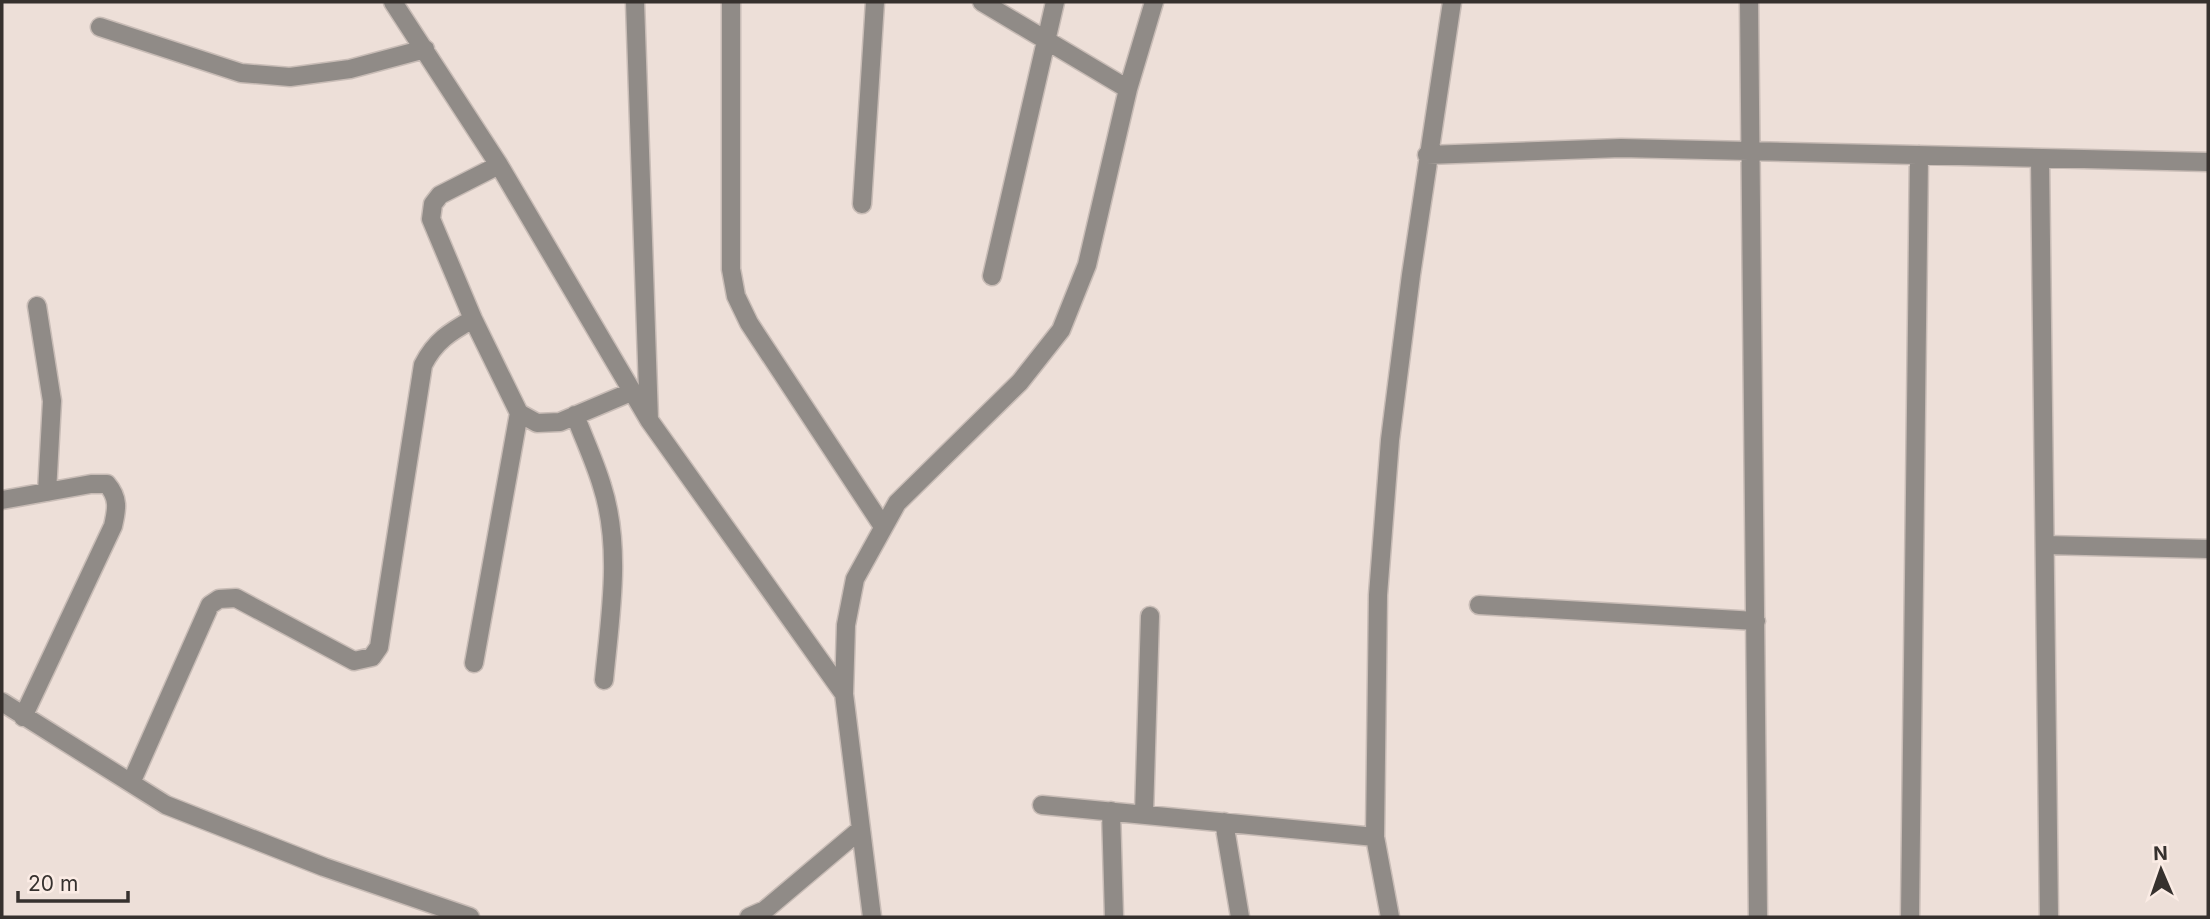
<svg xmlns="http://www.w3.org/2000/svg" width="2210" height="919" font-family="Inter,sans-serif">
	<rect width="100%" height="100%" fill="#eddfd8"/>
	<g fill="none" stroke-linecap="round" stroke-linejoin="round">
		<!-- minor casing -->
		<g stroke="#c8bcb6" stroke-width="21">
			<path id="minor" d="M393,2L499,165L649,420L844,694
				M635,2L649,420
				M731,2V269L736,296L749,323L882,525
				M982,2L1128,89
				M1749,2L1758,917
				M100,27L241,73L290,77L350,69L425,49
				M1427,155L1621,148L2208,162
				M2040,158L2049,917
				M499,165L440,195L433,204L431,219L473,319L519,413L537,423L560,422L631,392
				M862,204L875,2
				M992,276L1055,2
				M37,306L52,401L47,492
				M575,415C584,439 595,462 602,486C622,548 610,617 604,680
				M2,500L91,484H107C119,498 117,509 113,526L23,717
				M2045,545L2208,549
				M1479,605L1756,621
				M474,663L519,413
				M2,702L166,805L324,867L470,917
				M131,783L210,605L219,599L236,598L354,661L372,657L379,647L423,365C435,341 450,332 473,319
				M1042,805L1375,837
				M1111,811L1114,917
				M1144,814L1150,616
				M1224,822L1240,917
				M749,917L765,910L861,829
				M872,917L844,694L846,625L855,579L897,503L1020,382L1061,330L1087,265L1128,89L1154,2
				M1390,917L1375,837L1378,595L1390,440L1411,275L1452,2
				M1910,917L1919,155"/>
		</g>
		<!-- minor -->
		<use href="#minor" stroke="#908b87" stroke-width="18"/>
	</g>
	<!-- border -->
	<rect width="2210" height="919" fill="none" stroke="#36312e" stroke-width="7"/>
	<!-- north arrow -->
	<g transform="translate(2161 870) rotate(358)" stroke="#fbece5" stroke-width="5" paint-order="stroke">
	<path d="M0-5L12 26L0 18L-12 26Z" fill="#36312e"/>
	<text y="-10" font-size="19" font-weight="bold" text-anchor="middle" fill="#36312e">N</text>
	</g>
	<!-- scale -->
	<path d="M18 891v10h110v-10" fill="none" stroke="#36312e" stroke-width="3.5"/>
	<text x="28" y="891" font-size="21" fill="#36312e" stroke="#fbece5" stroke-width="5" paint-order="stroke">20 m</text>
</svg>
